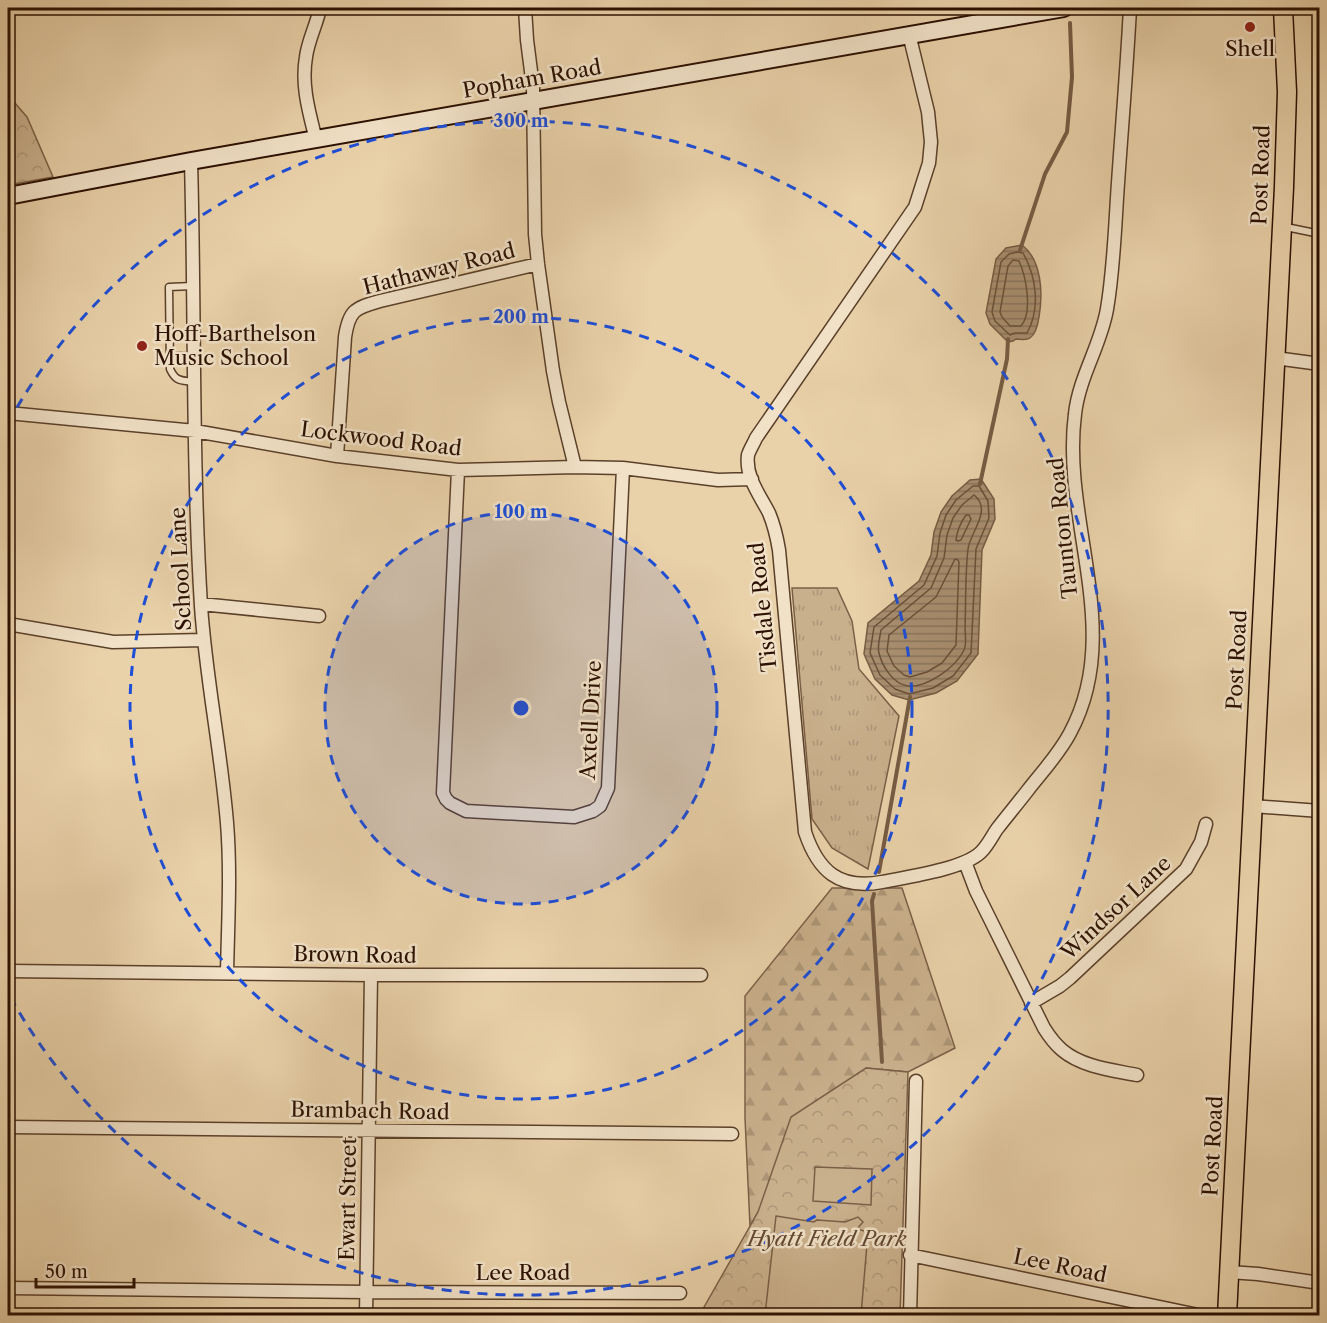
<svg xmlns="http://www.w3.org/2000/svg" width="1327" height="1323" font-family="'Libre Caslon Text',serif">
	<defs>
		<pattern id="grass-tufts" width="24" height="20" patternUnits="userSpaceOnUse" patternTransform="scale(1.5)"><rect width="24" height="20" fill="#c9b08c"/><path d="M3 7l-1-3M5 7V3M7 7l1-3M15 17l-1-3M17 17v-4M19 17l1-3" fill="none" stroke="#ad9677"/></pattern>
		<pattern id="forest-firs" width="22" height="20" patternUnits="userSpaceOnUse" patternTransform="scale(1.5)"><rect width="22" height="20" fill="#c9b08c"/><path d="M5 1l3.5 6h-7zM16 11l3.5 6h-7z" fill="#ad9677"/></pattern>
		<pattern id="park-crowns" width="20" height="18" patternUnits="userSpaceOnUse" patternTransform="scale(1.5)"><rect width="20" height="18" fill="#c9b08c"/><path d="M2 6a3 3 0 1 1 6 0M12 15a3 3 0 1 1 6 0" fill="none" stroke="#ad9677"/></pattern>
		<pattern id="water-rules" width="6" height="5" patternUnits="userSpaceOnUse" patternTransform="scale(1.5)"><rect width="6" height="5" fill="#a88f70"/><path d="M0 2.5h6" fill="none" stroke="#89735a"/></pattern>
	</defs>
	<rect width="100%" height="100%" fill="#e9d1a9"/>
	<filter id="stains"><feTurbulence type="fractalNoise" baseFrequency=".00333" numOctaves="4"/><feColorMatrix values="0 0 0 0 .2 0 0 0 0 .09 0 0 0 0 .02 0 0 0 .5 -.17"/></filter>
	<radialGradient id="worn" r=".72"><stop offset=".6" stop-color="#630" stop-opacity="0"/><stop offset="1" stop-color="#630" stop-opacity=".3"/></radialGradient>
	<!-- grass -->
	<path fill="url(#grass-tufts)" stroke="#7a6046" stroke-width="1.5" d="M792,588H837L852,621L859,669L899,716L868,869L832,848L812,819Z"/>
	<!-- forest -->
	<path fill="url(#forest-firs)" stroke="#7a6046" stroke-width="1.5" d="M832,888H902L955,1048L908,1072L866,1068L758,1212L750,1226L745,1118V996Z"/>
	<!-- park -->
	<path fill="url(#park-crowns)" stroke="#7a6046" stroke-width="1.5" d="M8,95L27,117L53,177L8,185Z
		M866,1068L908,1072L900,1315L699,1316L758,1212L791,1117Z"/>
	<!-- garden -->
	<path fill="#c9b08c" stroke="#7a6046" stroke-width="1.5" d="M815,1167L872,1169L871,1205L813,1201Z
		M776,1216L814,1222L817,1220L845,1222L858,1217L863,1222L857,1229L868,1232L861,1315H765Z"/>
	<!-- water -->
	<path fill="url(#water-rules)" stroke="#765c43" stroke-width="1.5" d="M1022,245C1042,260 1043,294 1039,317C1038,324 1036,334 1030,338C1026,341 1020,339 1016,339L1013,341L1008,342L990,324L986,313L996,259L1006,248Z
		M981,479L994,499L995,519L982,550L978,654L957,681L936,693L909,700L892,695L875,679L864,654L868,623L919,581L931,555L934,532L941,512L952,496L970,480Z"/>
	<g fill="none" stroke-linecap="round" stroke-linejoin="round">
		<!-- shore -->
		<path stroke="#6a5038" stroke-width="1.5" d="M1017,252L1023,253C1036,276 1041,308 1027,333H1015L1010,335L995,321L992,312L1001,262L1009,254Z
			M1013,260L1019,261C1026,276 1033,313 1021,326H1010L1002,317L1000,312L1008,266Z
			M973,486H979L988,501L989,518L976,549L971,653L953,676L933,688L909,694L895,689L880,675L870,653L874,627L924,585L937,556L940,533L946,515L956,500Z
			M974,495C993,510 970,532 968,549C965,575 966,602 965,628C965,634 967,644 964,650C956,667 927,688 908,686C893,684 882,666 879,653C877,647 880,637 881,630L931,588L944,558L947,535L953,518L962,505Z
			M966,515H969L971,519L961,540L958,541L956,540C957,531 961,522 966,515Z
			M955,559L958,560L959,562L956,645L942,663L927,672L910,677L904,675L894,666L887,651L889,635L936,597Z"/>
		<!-- stream -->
		<path stroke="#765c43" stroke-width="4" d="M1020,250L1045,174L1067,132L1072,77L1070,23
			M980,484L1007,359L1008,339
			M879,872L910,697
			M874,894L872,901L882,1062"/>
		<!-- lane casing -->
		<g stroke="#5a402a" stroke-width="9">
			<path id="lane" d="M1286,227L1320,234
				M193,286L169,287L170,369C176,382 181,380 194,382
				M170,356H194"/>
		</g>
		<!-- street casing -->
		<g stroke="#5a402a" stroke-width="15">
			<path id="street" d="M525,8L527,40L533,87L535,234L538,264L553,371L559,402L575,467
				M909,34L928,112L931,142L929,163L915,207L756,438C754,443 750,449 748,455C745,477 760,495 769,513C774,525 777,538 779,550L805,832C818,871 839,890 882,882C907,877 964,869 981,852C988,845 992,836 997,829C1007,816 1018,803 1028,790C1042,772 1059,754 1070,733C1125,631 1061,521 1075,414C1079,377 1101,345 1107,309C1114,268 1115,225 1118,183C1122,125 1127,66 1130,8
				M316,140C309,112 301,85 306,57C308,40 317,24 320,8
				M191,161C195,310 192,458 201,606C206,679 221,750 227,823C231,872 228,923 227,973
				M1275,358L1320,364
				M8,413L195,431L337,456L458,470L575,467L623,468L718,480L752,479
				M337,456L345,337C349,310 355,308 380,301L538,264
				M458,470L443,793L446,799L450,803L466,811L574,817L593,811L600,806L608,788L623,468
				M201,604L319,616
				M8,624L113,642L204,640
				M1253,806L1320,811
				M965,862L976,891L1044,1028C1049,1036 1055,1044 1062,1050C1082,1067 1112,1070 1137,1075
				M8,971L371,975H701
				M1031,1003L1060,986L1070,978L1186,869L1201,842L1206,824
				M8,1127L732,1134
				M910,1255L1203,1316
				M1229,1272L1258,1274L1320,1283
				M8,1288L366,1292L680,1293
				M366,1316L371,975
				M910,1316L916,1081"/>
		</g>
		<!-- secondary casing -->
		<g stroke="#2b1000" stroke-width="20">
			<path id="secondary" d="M8,196L191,161L1064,8"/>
		</g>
		<!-- primary casing -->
		<g stroke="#2b1000" stroke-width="21">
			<path id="primary" d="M1227,1316L1284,187L1287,92L1283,8"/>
		</g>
		<!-- lane -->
		<use href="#lane" stroke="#f1e1c7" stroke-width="6"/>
		<!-- street -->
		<use href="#street" stroke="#f1e1c7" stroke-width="12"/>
		<!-- secondary -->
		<use href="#secondary" stroke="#f1e1c7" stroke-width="16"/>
		<!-- primary -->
		<use href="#primary" stroke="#e9d1a9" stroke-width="18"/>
	</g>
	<!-- distance rings -->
	<circle cx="521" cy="708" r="196" fill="#1d4ed8" fill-opacity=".12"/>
	<g fill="none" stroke="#1d4ed8" stroke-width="3" stroke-dasharray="10 8">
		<circle cx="521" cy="708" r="196"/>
		<circle cx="521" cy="708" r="391"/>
		<path d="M8 423A587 587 0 1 1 8 993"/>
	</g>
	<!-- markers -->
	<g fill="#8f2418" stroke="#f1e1c7" stroke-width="2">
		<circle cx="1250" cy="27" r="6"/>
		<circle cx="142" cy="346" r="6"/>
	</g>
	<g text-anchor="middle" stroke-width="5" stroke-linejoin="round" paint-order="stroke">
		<!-- poi labels -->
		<g font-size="21" fill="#2b1000" stroke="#f1e1c7">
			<text x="1250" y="56">Shell</text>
			<text x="154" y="341" text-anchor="start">Hoff-Barthelson<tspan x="154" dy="24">Music School</tspan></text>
		</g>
		<!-- street labels -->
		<g font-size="21" fill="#2b1000" stroke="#f1e1c7">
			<text transform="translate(532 79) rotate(-10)" y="7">Popham Road</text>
			<text transform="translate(1261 175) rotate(-88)" y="7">Post Road</text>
			<text transform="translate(439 269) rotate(-14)" y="7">Hathaway Road</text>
			<text transform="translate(381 439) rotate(7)" y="7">Lockwood Road</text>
			<text transform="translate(1063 528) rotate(-96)" y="7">Taunton Road</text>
			<text transform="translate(181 569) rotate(-93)" y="7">School Lane</text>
			<text transform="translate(763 607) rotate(-96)" y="7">Tisdale Road</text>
			<text transform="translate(1237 660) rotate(-87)" y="7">Post Road</text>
			<text transform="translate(591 720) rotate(-87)" y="7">Axtell Drive</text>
			<text transform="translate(1116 908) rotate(-43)" y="7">Windsor Lane</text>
			<text transform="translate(355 955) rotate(1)" y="7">Brown Road</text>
			<text transform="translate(370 1111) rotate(1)" y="7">Brambach Road</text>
			<text transform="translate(1213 1146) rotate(-87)" y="7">Post Road</text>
			<text transform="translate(348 1199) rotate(-89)" y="7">Ewart Street</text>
			<text transform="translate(1060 1266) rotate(12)" y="7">Lee Road</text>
			<text x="523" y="1280">Lee Road</text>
		</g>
		<!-- park labels -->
		<g font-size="21" font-style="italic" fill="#624831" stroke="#f1e1c7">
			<text x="827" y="1246">Hyatt Field Park</text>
		</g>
	</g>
	<circle cx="521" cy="708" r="9" fill="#1d4ed8" stroke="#f1e1c7" stroke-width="3"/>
	<g font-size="18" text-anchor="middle" font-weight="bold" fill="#1d4ed8" stroke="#f1e1c7" stroke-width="5" stroke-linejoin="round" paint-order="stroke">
		<text x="521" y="127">300 m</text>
		<text x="521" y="323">200 m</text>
		<text x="521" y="518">100 m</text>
	</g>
	<!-- margin -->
	<rect width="1327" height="1323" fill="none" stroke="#e9d1a9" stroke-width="30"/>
	<rect x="9" y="9" width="1309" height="1305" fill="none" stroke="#2b1000" stroke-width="3"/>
	<rect x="15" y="15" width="1297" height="1293" fill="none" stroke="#2b1000" stroke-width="1.5"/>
	<!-- scale -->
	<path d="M36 1278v9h98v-9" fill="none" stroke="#2b1000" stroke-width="3"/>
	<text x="45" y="1278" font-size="18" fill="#2b1000" stroke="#f1e1c7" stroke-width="4.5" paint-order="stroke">50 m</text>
	<rect width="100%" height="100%" filter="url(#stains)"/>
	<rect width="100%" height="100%" fill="url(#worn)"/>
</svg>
